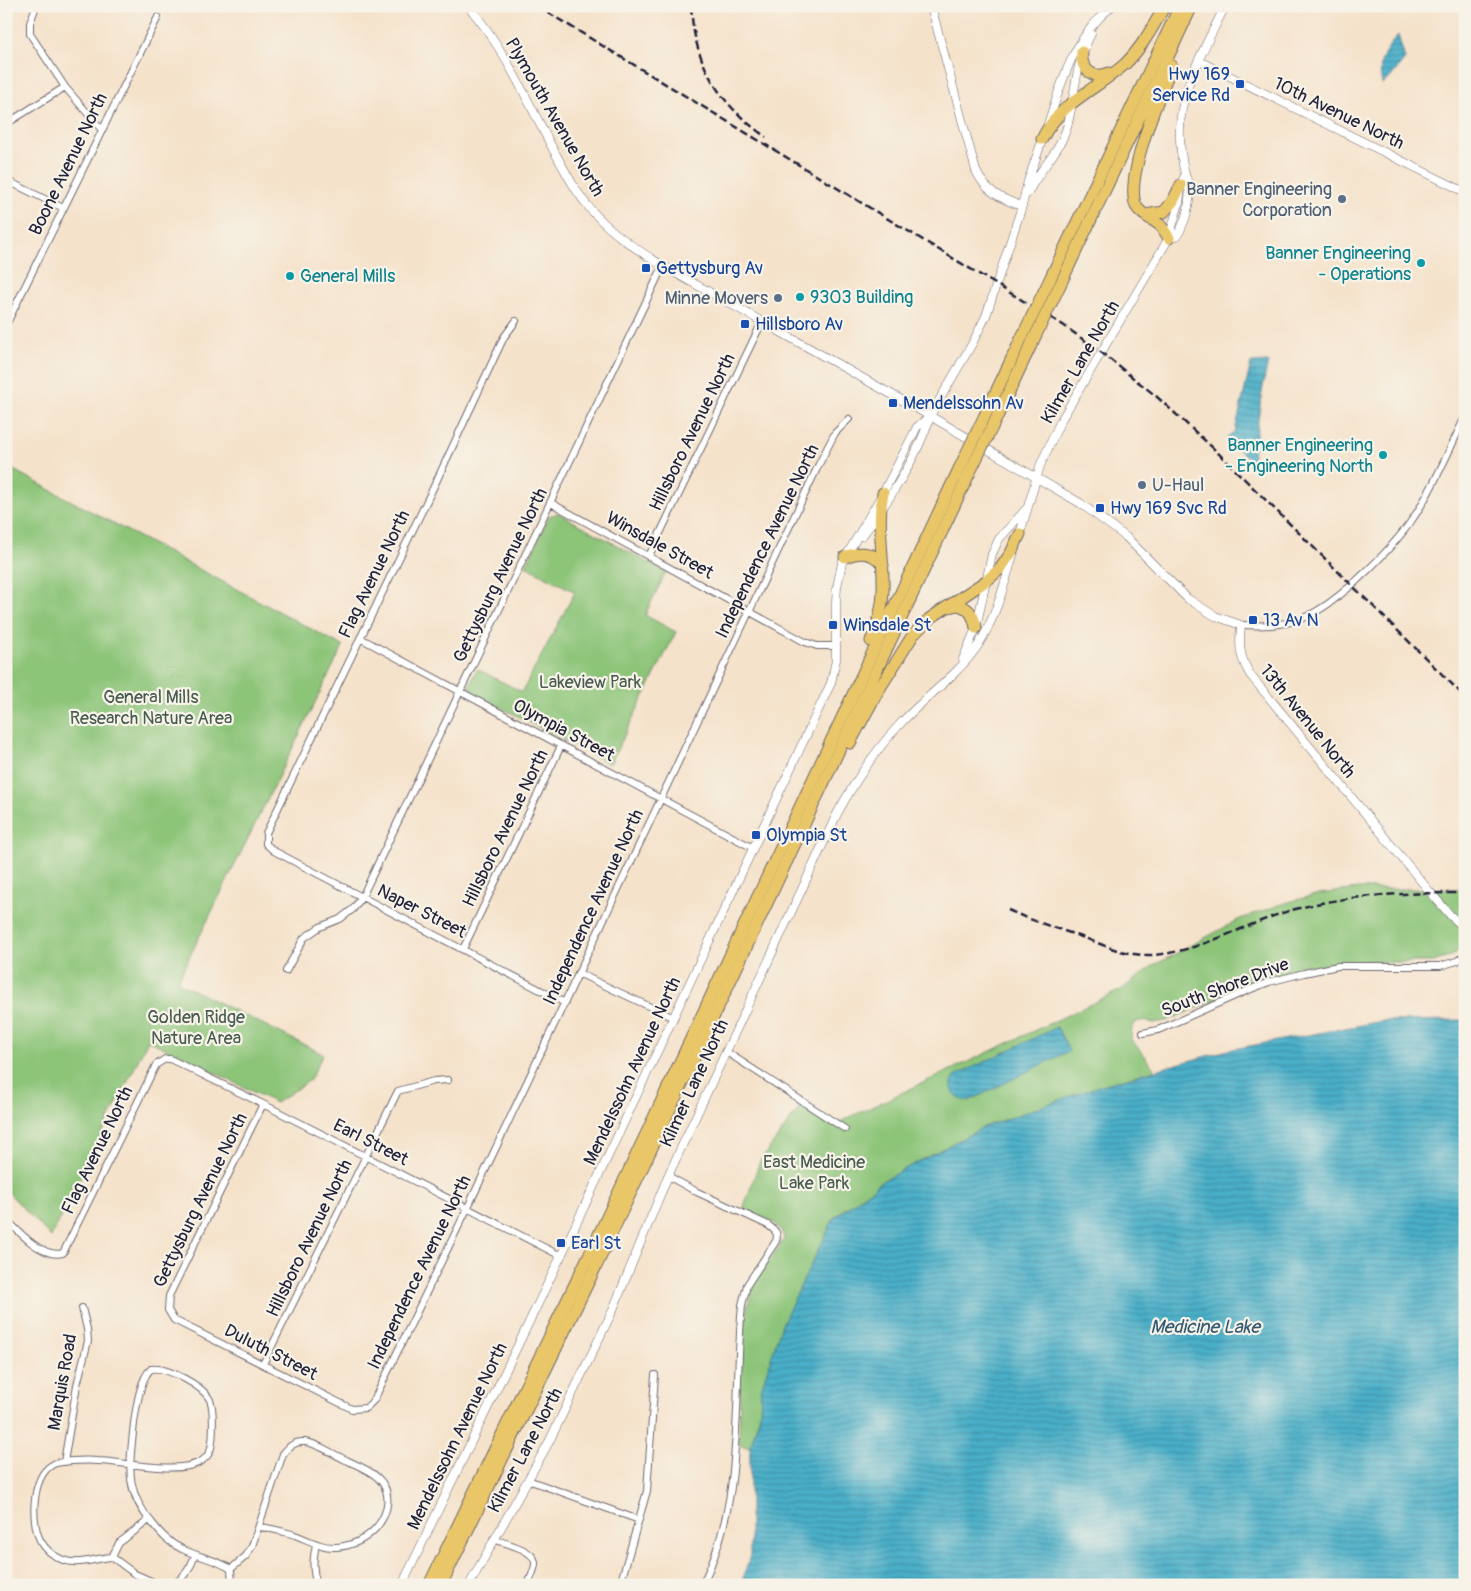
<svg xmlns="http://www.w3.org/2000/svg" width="1471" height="1591" font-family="Pangolin,sans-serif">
	<defs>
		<pattern id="water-rules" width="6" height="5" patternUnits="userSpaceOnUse" patternTransform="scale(1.25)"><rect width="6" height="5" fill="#49afc8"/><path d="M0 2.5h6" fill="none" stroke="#3c8ea4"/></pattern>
	</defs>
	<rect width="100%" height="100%" fill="#f7f3e8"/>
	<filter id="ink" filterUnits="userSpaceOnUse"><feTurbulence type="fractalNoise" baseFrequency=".02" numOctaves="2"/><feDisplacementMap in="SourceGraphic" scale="10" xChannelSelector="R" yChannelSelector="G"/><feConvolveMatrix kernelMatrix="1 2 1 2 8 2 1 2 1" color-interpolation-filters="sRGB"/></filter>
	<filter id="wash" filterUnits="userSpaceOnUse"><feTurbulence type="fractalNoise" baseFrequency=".0096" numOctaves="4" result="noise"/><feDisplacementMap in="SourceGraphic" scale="20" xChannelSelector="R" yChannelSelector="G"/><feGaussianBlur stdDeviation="1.12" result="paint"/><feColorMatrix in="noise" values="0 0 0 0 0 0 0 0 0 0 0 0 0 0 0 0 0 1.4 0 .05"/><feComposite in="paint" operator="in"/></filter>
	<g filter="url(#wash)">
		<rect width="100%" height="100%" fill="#f5e2ca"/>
		<!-- park -->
		<path fill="#8cc478" stroke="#57735a" d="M6,466L343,646L177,982L323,1054L310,1080L276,1103L148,1040L51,1237L6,1190Z
			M558,513L666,572L645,615L676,632L610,764L473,693L469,686L477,669L522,692L575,592L526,566L549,516Z
			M1358,889H1465V946L1449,957L1433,962H1337L1266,979L1166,1021L1153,1023L1145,1020L1136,1022L1131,1031V1039L1155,1070L1102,1085L984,1127L884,1180L834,1217L761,1389L760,1415L750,1447L739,1445L740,1382L747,1307L754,1283L784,1239C782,1221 758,1216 743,1209L760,1161L801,1106L831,1126L1121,990L1151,967L1240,919L1285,903L1319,894Z"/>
		<!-- water -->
		<path fill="url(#water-rules)" stroke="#366882" d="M1398,35L1405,59L1390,78L1382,84C1377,61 1384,52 1398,35Z
			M1268,362C1260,395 1258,428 1252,461L1233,445L1227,437L1235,431L1251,363Z
			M1465,1020V1585H741L750,1556V1447L760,1415L761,1389L782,1324L834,1218L884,1180L984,1127L1102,1085L1228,1050L1383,1021Z
			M1057,1027L1069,1051L971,1100C957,1104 946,1087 955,1076Z"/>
	</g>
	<g filter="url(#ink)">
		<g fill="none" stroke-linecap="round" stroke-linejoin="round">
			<!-- minor casing -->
			<g stroke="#6c656d" stroke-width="8">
				<path id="minor" d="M36,6L30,23V34L65,87L102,130
					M6,124L65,87
					M6,180L63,208
					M516,321L504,337L436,482L266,833V844L274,851L565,1003
					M6,325L158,17
					M551,503L805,642L817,646H836
					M649,556L762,322
					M1241,625C1261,626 1281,626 1301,619C1338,605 1399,543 1419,509C1437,480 1450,448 1465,417
					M360,638L753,848
					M463,949L561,746
					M286,971L304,938L320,927L340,919L353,909L362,897L663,266
					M578,973L674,1018
					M1143,1033L1158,1030L1246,991L1269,982L1304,973L1338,966H1440L1457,961L1465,955
					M725,1051L845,1129
					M263,1104L169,1296L168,1310L174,1320L352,1409L366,1408L374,1400L467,1209L819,464L835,433L849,419
					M668,1176L697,1192L768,1225C774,1230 779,1232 776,1241L747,1285L742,1305C733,1399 746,1498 702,1585
					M6,1219C19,1232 43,1259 63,1253L156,1065L165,1059H170L263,1104L561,1256
					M263,1364L398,1091L434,1081L448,1080
					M64,1462L77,1385L88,1341L87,1329L82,1308
					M528,1480L639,1520
					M149,1520L119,1543L112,1557L135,1574L160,1585
					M493,1539C504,1543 533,1549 535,1562C536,1568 530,1578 528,1585
					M316,1544C313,1559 312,1570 317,1585
					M112,1557C96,1558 79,1566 63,1560C53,1556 45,1549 40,1540C30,1519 32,1472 56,1463C70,1461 85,1460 98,1461C125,1462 174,1474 198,1463C202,1461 207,1457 209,1453C214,1445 214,1408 210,1400C203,1386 166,1366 151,1369C140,1378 136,1409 134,1423C130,1465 123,1490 153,1524C161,1534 169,1543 182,1549C198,1557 216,1559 231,1569L232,1585
					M231,1569L246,1556L252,1546L283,1454C289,1446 295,1441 305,1442C317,1443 329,1452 340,1457C351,1463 367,1468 377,1477C393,1491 389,1513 376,1528C365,1540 352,1546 336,1547C321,1548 307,1539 292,1534C281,1531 270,1528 259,1527
					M173,1585C185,1577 191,1568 195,1555
					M620,1585L647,1491L655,1375"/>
			</g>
			<!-- tertiary casing -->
			<g stroke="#6c656d" stroke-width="9">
				<path id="tertiary" d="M468,6C505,48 527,101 553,149C565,171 577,195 594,213C614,235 638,250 663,266L930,416L1080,503L1126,537L1188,599L1215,616L1241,625C1239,646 1239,657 1251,676L1431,893L1451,916L1465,928
					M931,6L976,171C986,192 1001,199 1022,206
					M1199,61L1465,192
					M1048,124C1062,80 1074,37 1112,6
					M1028,193C1039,169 1060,152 1067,127C1076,95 1074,65 1091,34
					M1169,238L1177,236C1185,223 1191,204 1189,188C1189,183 1186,179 1185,174C1180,153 1178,130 1182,109C1187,77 1211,36 1225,6
					M862,536C887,504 919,455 930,416L972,344L986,316L1022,206L1028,181L1044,135
					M1019,537L1040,466L1060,422L1169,238L1179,203L1181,185L1185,175
					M963,659L976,628L992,554L999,539L1027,508
					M402,1585L561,1256L822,702L831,683L836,660V602L837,587L842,563L883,493L917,427L930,416
					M469,1585L549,1442L612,1312L668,1176L837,814C855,781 876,749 902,722C926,696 957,676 977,647C995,620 1004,586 1013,555"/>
			</g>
			<!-- motorway casing -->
			<g stroke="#6c656d" stroke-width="13">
				<path id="motorway" d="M1082,52C1080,69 1093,80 1109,73
					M1042,139C1059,103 1097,89 1125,64C1142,48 1153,26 1165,6
					M1145,215L1164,212L1173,201L1181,185
					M1169,238C1166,234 1164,229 1160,225C1152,219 1141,215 1136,206C1124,179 1160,93 1172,66
					M1050,279L1180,6
					M1060,285L1192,6
					M986,413L1022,337
					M996,419L1032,343
					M845,557C860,551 873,551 883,565
					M949,607L958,605C970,608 974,616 976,628
					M871,641C879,623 884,601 883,581C883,551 877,522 883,493
					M850,743L878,691L913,635L929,619L986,581L1000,569L1011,553L1020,534
					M429,1585L592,1249L959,469
					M441,1585L599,1260L969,474"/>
			</g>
			<!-- minor -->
			<use href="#minor" stroke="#fff" stroke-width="6"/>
			<!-- tertiary -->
			<use href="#tertiary" stroke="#fff" stroke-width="8"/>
			<!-- motorway -->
			<use href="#motorway" stroke="#e9c769" stroke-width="11"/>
			<!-- rail -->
			<path stroke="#22223b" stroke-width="2.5" stroke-dasharray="8 4" stroke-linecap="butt" d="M537,6L997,285L1063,325L1102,353L1156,396L1213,448L1465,697
				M691,6C694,64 720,105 766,137
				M1008,910C1030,920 1053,927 1076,935C1100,943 1121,955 1148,955C1194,955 1247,923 1292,910C1348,894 1406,893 1465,893"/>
			<!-- motorway-bridge casing -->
			<g stroke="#6c656d" stroke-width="13" stroke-linecap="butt">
				<path id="motorway-bridge" d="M1022,337L1050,279
					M1032,343L1060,285
					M959,469L986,413
					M969,474L996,419"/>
			</g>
			<!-- motorway-bridge -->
			<use href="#motorway-bridge" stroke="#e9c769" stroke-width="11"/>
		</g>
	</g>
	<!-- markers -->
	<g fill="#1a4fb4" stroke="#f7f3e8" stroke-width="2">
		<rect x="1235" y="79" width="10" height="10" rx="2.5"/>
		<rect x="641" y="263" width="10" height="10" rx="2.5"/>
		<rect x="740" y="319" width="10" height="10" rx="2.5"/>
		<rect x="888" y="398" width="10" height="10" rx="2.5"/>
		<rect x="1095" y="503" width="10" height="10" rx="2.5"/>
		<rect x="1248" y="615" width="10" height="10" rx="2.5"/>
		<rect x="828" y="620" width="10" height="10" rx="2.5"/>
		<rect x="751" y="830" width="10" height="10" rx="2.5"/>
		<rect x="556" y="1238" width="10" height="10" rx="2.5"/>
	</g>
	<g fill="#5c6f8a" stroke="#f7f3e8" stroke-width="2">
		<circle cx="1342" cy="199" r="5"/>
		<circle cx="778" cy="298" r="5"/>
		<circle cx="1142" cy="485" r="5"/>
	</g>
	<g fill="#0f9aa8" stroke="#f7f3e8" stroke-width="2">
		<circle cx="1421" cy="263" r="5"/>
		<circle cx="290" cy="276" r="5"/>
		<circle cx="800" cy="297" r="5"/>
		<circle cx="1383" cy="455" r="5"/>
	</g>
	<g text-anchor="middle" stroke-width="4.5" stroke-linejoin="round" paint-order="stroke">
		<!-- transit labels -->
		<g font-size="18" fill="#164399" stroke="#f7f3e8" text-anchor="start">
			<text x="1230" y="80" text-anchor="end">Hwy 169<tspan x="1230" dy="21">Service Rd</tspan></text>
			<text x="656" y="274">Gettysburg Av</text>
			<text x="755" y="330">Hillsboro Av</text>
			<text x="903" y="409">Mendelssohn Av</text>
			<text x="1110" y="514">Hwy 169 Svc Rd</text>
			<text x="1263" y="626">13 Av N</text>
			<text x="843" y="631">Winsdale St</text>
			<text x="766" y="841">Olympia St</text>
			<text x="571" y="1249">Earl St</text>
		</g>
		<!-- street labels -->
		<g font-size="18" fill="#22223b" stroke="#f7f3e8">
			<text transform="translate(1339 113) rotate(26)" y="6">10th Avenue North</text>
			<text transform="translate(555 117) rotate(60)" y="6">Plymouth Avenue North</text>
			<text transform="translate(68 164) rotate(-64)" y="6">Boone Avenue North</text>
			<text transform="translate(1080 362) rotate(-60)" y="6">Kilmer Lane North</text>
			<text transform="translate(692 432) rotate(-64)" y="6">Hillsboro Avenue North</text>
			<text transform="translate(767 541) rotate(-64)" y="6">Independence Avenue North</text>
			<text transform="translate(660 545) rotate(29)" y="6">Winsdale Street</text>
			<text transform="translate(374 574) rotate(-64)" y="6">Flag Avenue North</text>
			<text transform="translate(500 575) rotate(-64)" y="6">Gettysburg Avenue North</text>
			<text transform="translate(1308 721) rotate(51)" y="6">13th Avenue North</text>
			<text transform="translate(564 730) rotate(28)" y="6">Olympia Street</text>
			<text transform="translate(505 828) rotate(-64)" y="6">Hillsboro Avenue North</text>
			<text transform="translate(593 907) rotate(-65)" y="6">Independence Avenue North</text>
			<text transform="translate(422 911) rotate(27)" y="6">Naper Street</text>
			<text transform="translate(1225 987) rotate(-21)" y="6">South Shore Drive</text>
			<text transform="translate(632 1071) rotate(-65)" y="6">Mendelssohn Avenue North</text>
			<text transform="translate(694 1083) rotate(-65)" y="6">Kilmer Lane North</text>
			<text transform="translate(371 1142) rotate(27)" y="6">Earl Street</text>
			<text transform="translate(97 1150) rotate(-64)" y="6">Flag Avenue North</text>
			<text transform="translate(200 1200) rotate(-64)" y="6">Gettysburg Avenue North</text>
			<text transform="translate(309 1238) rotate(-64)" y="6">Hillsboro Avenue North</text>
			<text transform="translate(419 1272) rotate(-64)" y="6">Independence Avenue North</text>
			<text transform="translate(271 1352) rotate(27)" y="6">Duluth Street</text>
			<text transform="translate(62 1382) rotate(-80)" y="6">Marquis Road</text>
			<text transform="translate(457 1436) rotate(-64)" y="6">Mendelssohn Avenue North</text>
			<text transform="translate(525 1450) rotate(-62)" y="6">Kilmer Lane North</text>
		</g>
		<!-- service labels -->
		<g font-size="18" fill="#4e5e75" stroke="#f7f3e8" text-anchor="end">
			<text x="1332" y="195">Banner Engineering<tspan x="1332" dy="21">Corporation</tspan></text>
			<text x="768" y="304">Minne Movers</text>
			<text x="1152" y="491" text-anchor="start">U-Haul</text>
		</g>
		<!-- culture labels -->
		<g font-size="18" fill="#0d838f" stroke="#f7f3e8" text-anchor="end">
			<text x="1411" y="259">Banner Engineering<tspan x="1411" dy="21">- Operations</tspan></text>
			<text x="300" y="282" text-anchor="start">General Mills</text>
			<text x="810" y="303" text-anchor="start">9303 Building</text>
			<text x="1373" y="451">Banner Engineering<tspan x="1373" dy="21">- Engineering North</tspan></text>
		</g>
		<!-- park labels -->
		<g font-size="18" fill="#475b50" stroke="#f7f3e8">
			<text x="590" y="688">Lakeview Park</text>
			<text x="151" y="703">General Mills<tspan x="151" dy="21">Research Nature Area</tspan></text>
			<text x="196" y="1023">Golden Ridge<tspan x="196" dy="21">Nature Area</tspan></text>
			<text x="814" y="1168">East Medicine<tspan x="814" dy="21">Lake Park</tspan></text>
		</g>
		<!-- water labels -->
		<g font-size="19" font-style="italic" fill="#325a73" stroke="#f7f3e8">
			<text x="1205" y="1333">Medicine Lake</text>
		</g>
	</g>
	<!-- margin -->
	<rect width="1471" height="1591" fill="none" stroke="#f7f3e8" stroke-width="25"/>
</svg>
